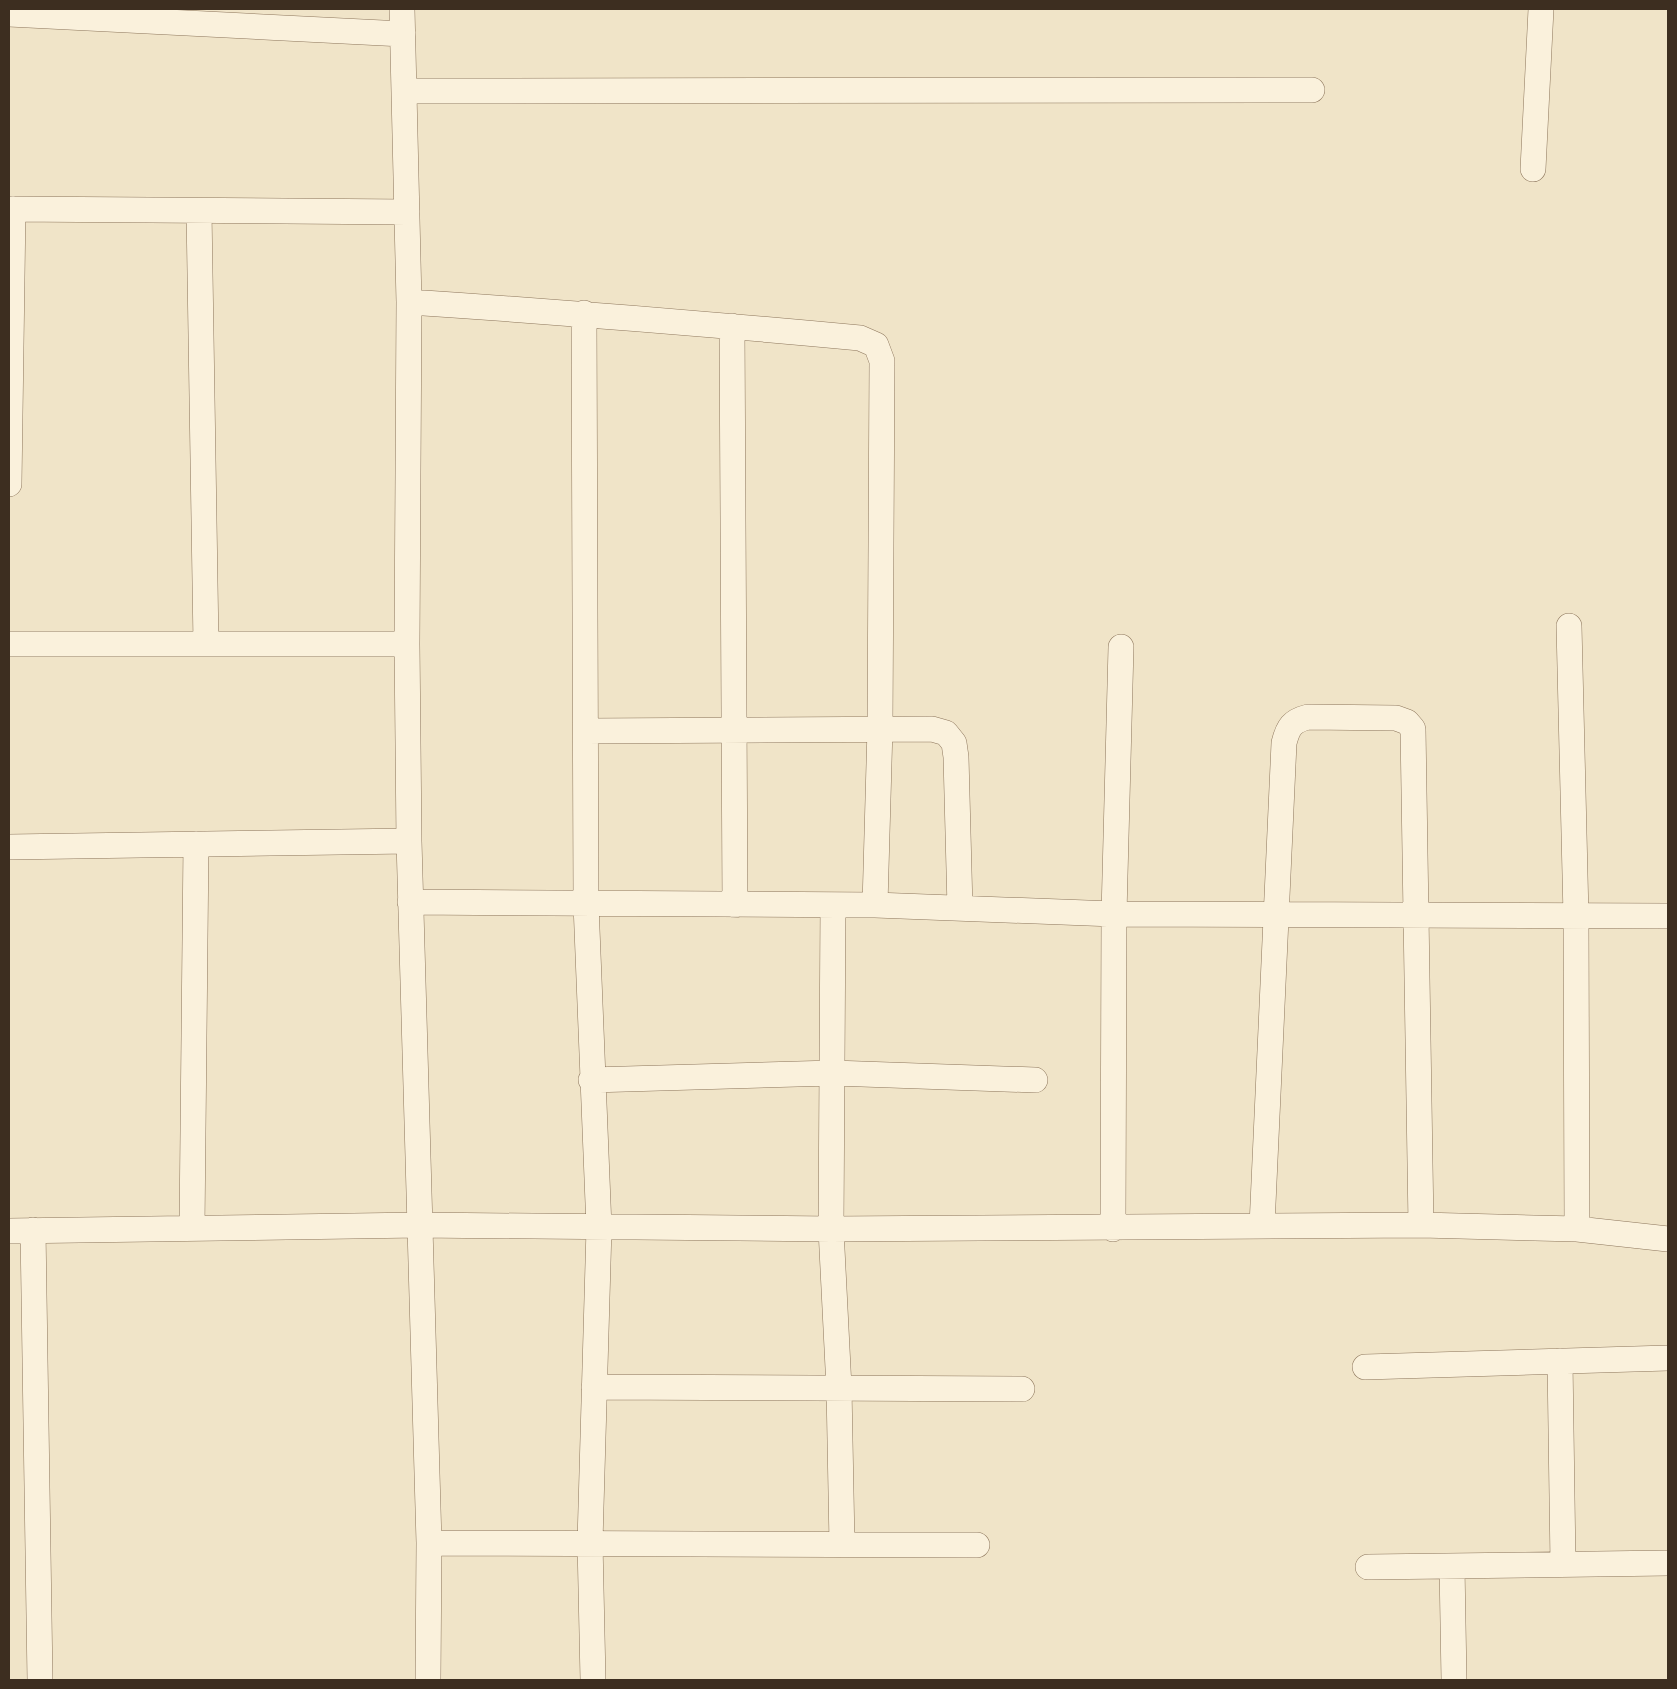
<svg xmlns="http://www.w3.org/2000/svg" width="1677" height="1689" font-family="'Playfair Display',serif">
	<rect width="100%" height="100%" fill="#f0e4c8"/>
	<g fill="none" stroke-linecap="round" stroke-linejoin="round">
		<!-- street casing -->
		<g stroke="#8d765c" stroke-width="26">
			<path id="street" d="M402,9L409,302L407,644L409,841L429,1543L428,1680
				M9,14L403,34
				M405,91L1312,90
				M1533,169L1541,9
				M9,209L407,212
				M199,211L206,644
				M409,302C560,312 710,324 860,338L876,345L882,361L880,728L875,905
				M584,313L586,904L599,1228L590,1542L593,1680
				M732,326L735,905
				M9,484L13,209
				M1569,626L1576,916L1577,1229
				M9,644H407
				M586,731L932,729L946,733L954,743L956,757L960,908
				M9,847L409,841
				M410,902L875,905L1114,914L1668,916
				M833,905L831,1229L839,1388L842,1544
				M591,1080L833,1073L1035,1080
				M1262,1226L1284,743C1288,727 1292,721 1308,717L1396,718L1407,722L1413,729L1421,1225
				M192,1228L196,844
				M1113,1229L1114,914L1121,647
				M33,1230L40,1680
				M9,1231L419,1225L831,1229L1421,1225L1577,1229L1668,1239
				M1560,1361L1563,1564
				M1365,1367L1668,1358
				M594,1387L1022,1389
				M429,1543L977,1545
				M1452,1566L1454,1680
				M1368,1567L1668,1563"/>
		</g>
		<!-- street -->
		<use href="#street" stroke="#faf1dc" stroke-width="25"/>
	</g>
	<!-- border -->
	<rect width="1677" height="1689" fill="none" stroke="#3d2e20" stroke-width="20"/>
</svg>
